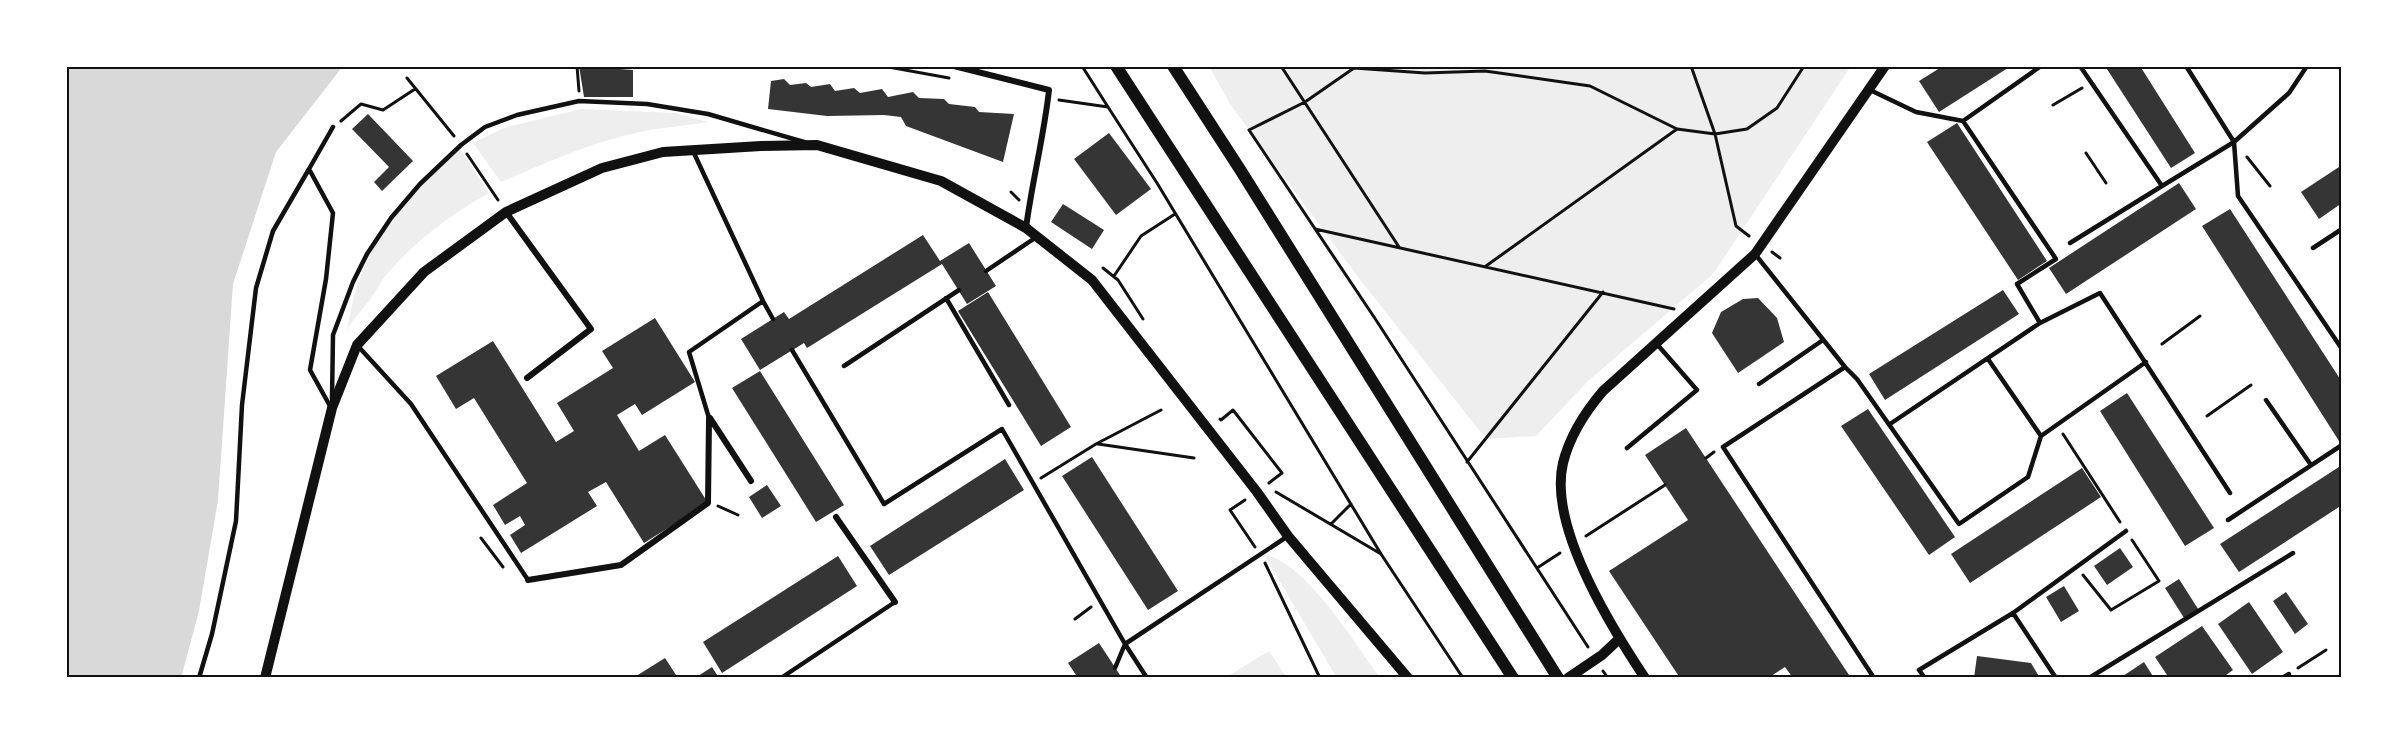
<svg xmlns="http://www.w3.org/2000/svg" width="2408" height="744" font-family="Mulish,sans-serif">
	<rect width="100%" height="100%" fill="#fff"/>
	<!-- green -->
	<path fill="#eee" d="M1209,66H1851L1713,274L1588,381L1536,436L1486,439L1358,277L1230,104Z
		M581,109L676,113L708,122C685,126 662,127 640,132C591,142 546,163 501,182L473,143L504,128Z
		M460,149L489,193C452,214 415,241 387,274C380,282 376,292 369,301C361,311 353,319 347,330C350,317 352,302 356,289C375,229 415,190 460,149Z
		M1264,555C1304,560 1356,645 1380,678H1337Z
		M1269,651L1287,678H1225Z"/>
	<!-- water -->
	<path fill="#d9d9d9" d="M66,66H343L276,152L233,284L218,500L199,611L181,678H66Z"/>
	<!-- building -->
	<path fill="#353535" d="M579,66L633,70V97H584Z
		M1943,66H2011L1939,112L1919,81Z
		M2105,66H2140L2195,153L2171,168Z
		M784,79L790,85L806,83L811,87L830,84L835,91L854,88L860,93L882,89L888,97L913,92L919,98L944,99L949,104L975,107L979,112L1014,114L1003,162L906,126L901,117L884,115L827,116L768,109L771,81Z
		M368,114L413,161L382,191L374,182L389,167L352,129Z
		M1957,123L2047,261L2018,280L1927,142Z
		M1109,133L1151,189L1116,215L1074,159Z
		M2342,165V203L2319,219L2301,192Z
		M2179,183L2196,209L2066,294L2049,268Z
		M1063,204L1104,230L1092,249L1051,222Z
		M2230,209L2342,382V439L2339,441L2202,226Z
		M923,235L940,261L969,243L996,286L967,304L942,264L807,348L804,343L760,370L741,339L784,312L789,319Z
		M2003,290L2019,314L1885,400L1869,374Z
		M988,292L1071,427L1041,446L958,311Z
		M1758,298L1777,318L1784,342L1738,373L1712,333L1721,312L1743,299Z
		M655,318L695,382L642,415L635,404L617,415L639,451L665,435L708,503L644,543L606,482L588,492L597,506L521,553L510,535L525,525L520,516L505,525L493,505L527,483L474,398L456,409L436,376L493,341L556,442L574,431L557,403L613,368L602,351Z
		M760,371L844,505L816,522L732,388Z
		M2127,393L2214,528L2185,546L2100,411Z
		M1868,409L1955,537L1929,555L1841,426Z
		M1686,428L1851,678H1793L1785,667L1768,678H1680L1609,571L1688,520L1645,455Z
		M1092,457L1178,591L1148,610L1062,476Z
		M1005,459L1024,490L889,575L870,546Z
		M2342,465V505L2239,572L2220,544Z
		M2082,468L2101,497L1970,583L1951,554Z
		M767,485L781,506L762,518L749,497Z
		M2120,548L2133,567L2107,585L2094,566Z
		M838,556L857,586L722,673L703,642Z
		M2179,579L2200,612L2186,621L2165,588Z
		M2064,586L2079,611L2061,622L2046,597Z
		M2286,592L2308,624L2295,634L2273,601Z
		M2249,602L2283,652L2252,674L2218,624Z
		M2202,626L2233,670L2222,678H2169L2155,657Z
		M1099,643L1122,678H1078L1068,663Z
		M1977,656L2031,663L2040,678H1974Z
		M665,658L678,678H633Z
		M2144,662L2154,678H2120Z
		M712,667L719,678H695Z"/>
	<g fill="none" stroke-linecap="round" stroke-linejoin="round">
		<!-- path -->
		<path stroke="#111" stroke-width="3" d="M577,66L579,91
			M612,66H650
			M883,66L949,78
			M1082,66L1108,107
			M1281,66L1399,247
			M1691,66L1715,134L1747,129L1777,108L1804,66
			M407,78L454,136
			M1059,100L1108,107L1157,183L1381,554
			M2053,105L2082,88
			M341,121L361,104L383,110L415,89
			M2086,153L2106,183
			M467,154L498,200
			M2247,157L2270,186
			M1011,192L1019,200
			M1315,229L1674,309
			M1772,252L1780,258
			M1486,266L1677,129
			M1103,268L1118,280L1143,319
			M1114,276L1141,236L1175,214
			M2162,344L2200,316
			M2207,416L2251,385
			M1220,419L1221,420L1233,410L1282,473L1269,483
			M2063,434L2120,522
			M1098,444L1194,458
			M1706,458L1714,452
			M1467,462L1603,292
			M1041,478L1096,444L1161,410
			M1276,492L1381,554L1463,678
			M1245,500L1230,510L1255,547
			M718,506L738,515
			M1331,524L1351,504
			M1586,536L1665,485
			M481,538L503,567
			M1265,563L1320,678
			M1537,568L1560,553
			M2083,575L2111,610L2159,581L2132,540
			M1075,619L1091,607
			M1588,647L1376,320L1249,130L1305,102L1354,68L1425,73L1485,71L1590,86L1677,129L1715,134L1736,226L1749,236
			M2298,668L2326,650
			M1603,671L1608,678"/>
		<!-- service -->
		<path stroke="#111" stroke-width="4.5" d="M2080,66L2162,186L2234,142L2289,93L2307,66
			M2186,66L2234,142L2238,196L2342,349
			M1870,90L1916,112L1963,121L2056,259L2017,284L2040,323
			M1963,121L2041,66
			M693,151L763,301L773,319
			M2070,243L2162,186
			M2313,248L2342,229
			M1755,254L1845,367L1857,379L1959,524L2028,477L2041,436L2146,362
			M986,271L1035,238
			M946,298L1009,405
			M357,345L411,404L528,580
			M792,350L884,504L1002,429L1125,644L1115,668
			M1988,359L2041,436
			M844,366L959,290
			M1845,367L1723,447L1874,678
			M1759,384L1823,340
			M332,399L333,335L353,282L367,254L391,218L420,184L461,145L485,127L517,115L579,101L647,104L708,114L804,142
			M2266,400L2311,465
			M330,406L310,370L326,279L333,213L309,169L333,127
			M709,418L689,352L763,301
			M1890,424L2040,323L2100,293L2230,493
			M1627,448L1697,390L1656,343
			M2228,520L2342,445
			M2013,613L2126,531
			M199,678L212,634L236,521L242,405L256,288L273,231L309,169
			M781,678L895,602
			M1147,678L1125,644L1288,536
			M1925,678L1919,670L2013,613L2056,678
			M2089,678L2293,553
			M2282,678L2289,674"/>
		<!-- minor -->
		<path stroke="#111" stroke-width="6" d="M954,66L1049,90C1044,136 1032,182 1026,228
			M506,212L591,329L527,378
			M710,418L751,481
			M836,517L895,602
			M528,580L621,565L708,503L709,418"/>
		<!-- tertiary -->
		<path stroke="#111" stroke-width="10" d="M265,678L332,408L357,345L424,272L506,212L602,168L663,152L761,146L817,145L941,181L1026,228L1092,280L1257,492L1288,536L1408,678
			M1568,678L1602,655L1619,639
			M1645,678C1611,627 1548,526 1563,463C1570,435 1585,412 1603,391L1755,254L1885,66"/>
		<!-- secondary -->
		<path stroke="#111" stroke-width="12" d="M1116,66L1513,678
			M1173,66L1241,171L1558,678"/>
	</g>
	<!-- border -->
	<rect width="2408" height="744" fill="none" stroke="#ffffff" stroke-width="135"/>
	<rect x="68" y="68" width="2272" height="608" fill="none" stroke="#111" stroke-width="2"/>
</svg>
